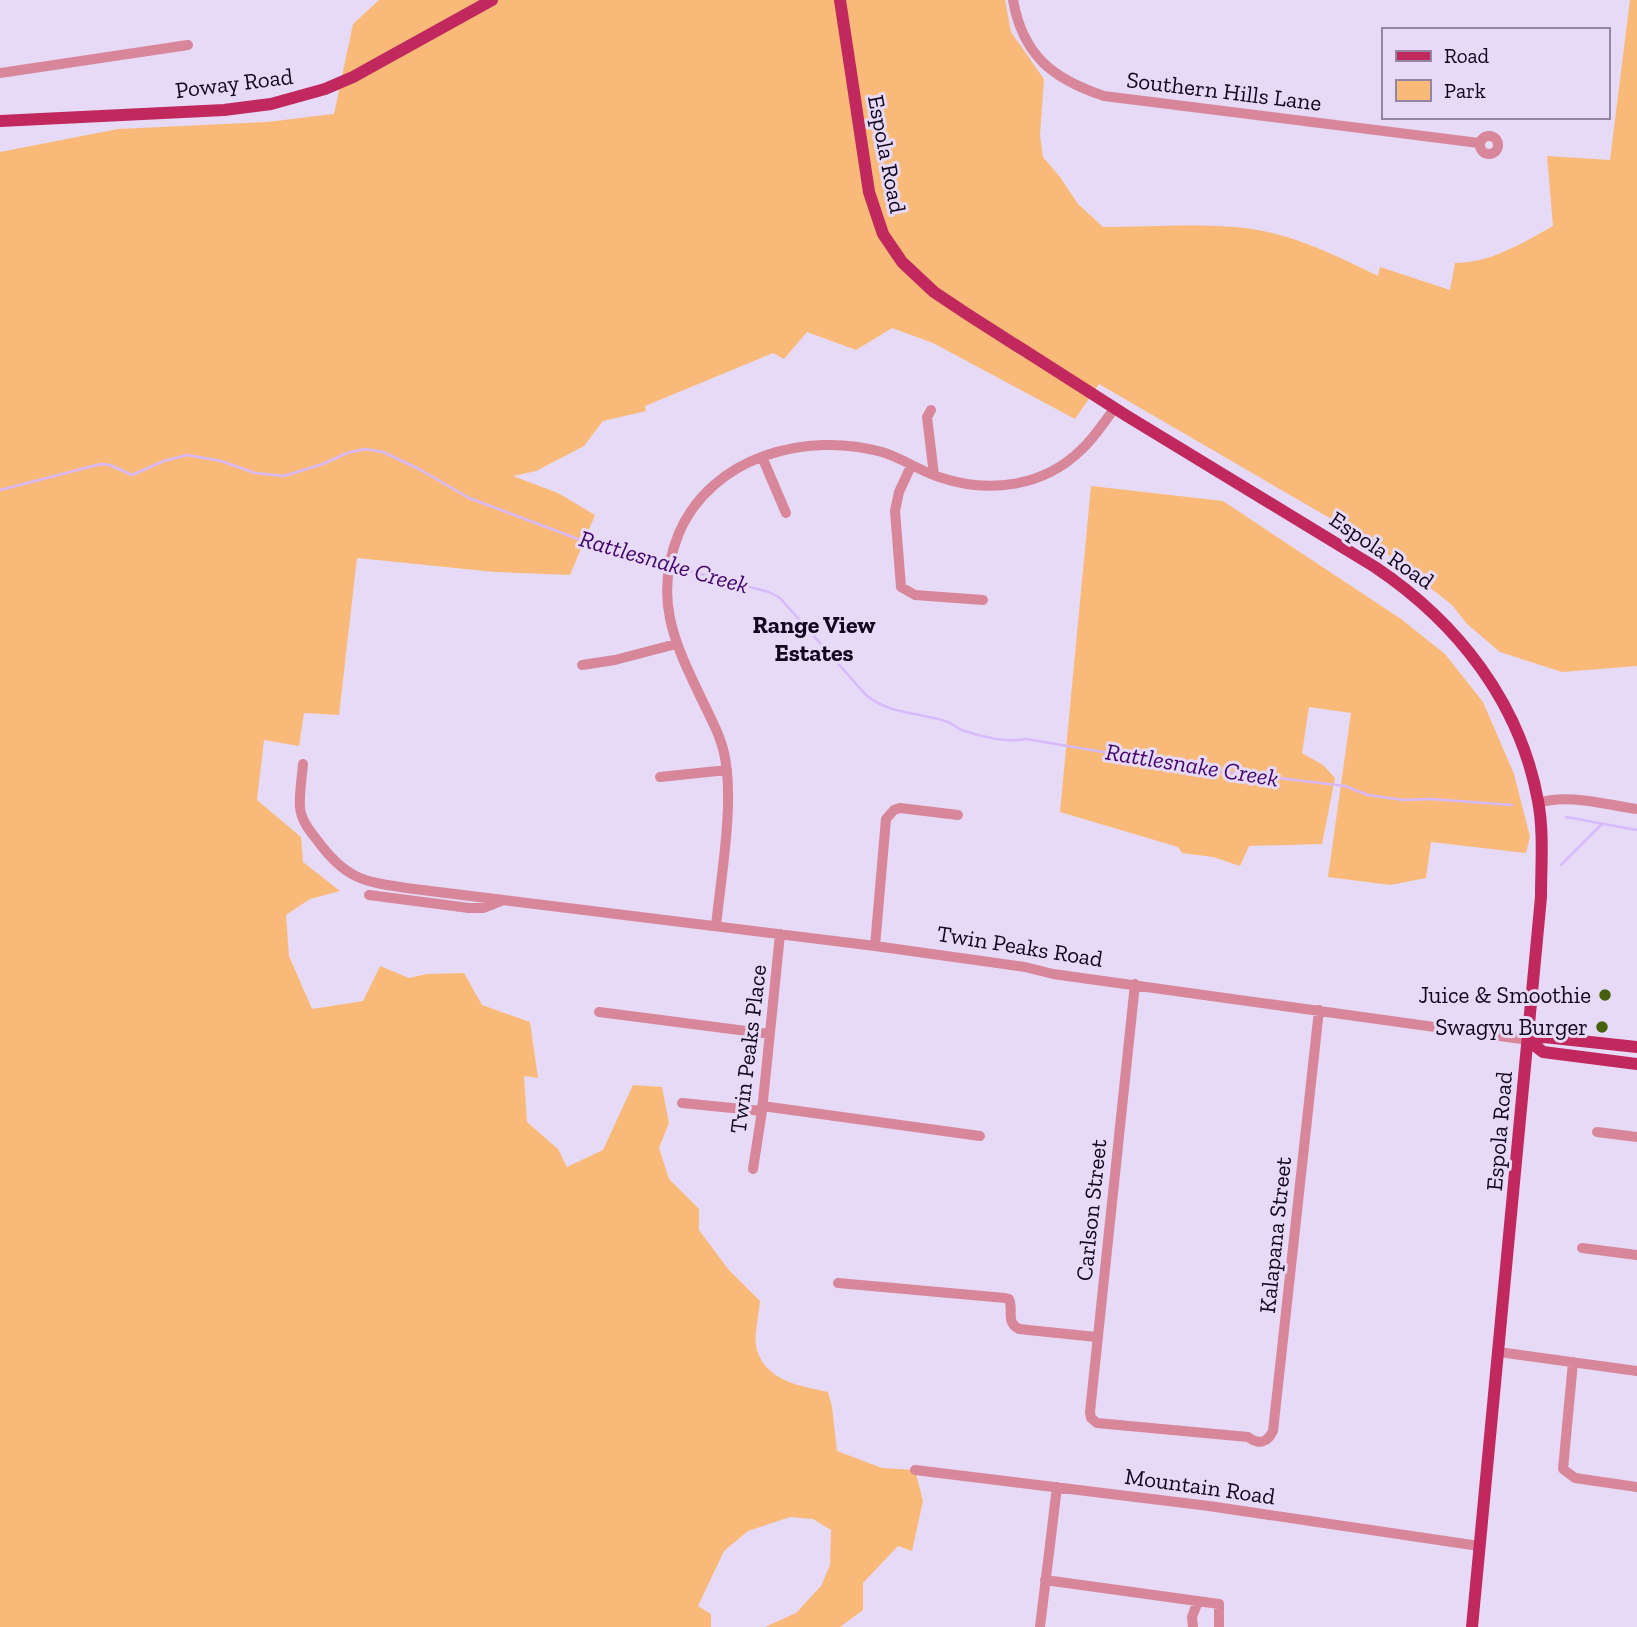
<svg xmlns="http://www.w3.org/2000/svg" width="1637" height="1627" font-family="'Zilla Slab',serif">
	<rect width="100%" height="100%" fill="#e6daf6"/>
	<!-- green -->
	<path fill="#f9ba79" d="M379,0H1005L1011,32L1044,79L1040,135L1043,157L1060,177L1078,204L1103,227C1150,227 1213,222 1258,230C1301,238 1339,257 1378,276L1380,267L1450,290L1455,263C1490,263 1523,243 1553,226L1547,156L1610,160L1630,0H1637V666L1562,672L1500,652L1467,624L1452,605L1376,545L1099,384L1075,419L933,343L892,328L856,350L807,332L784,359L773,353L645,406L646,411L603,421L584,446L536,471L513,476L558,493L595,515L570,575L495,572L357,558L339,715L304,713L299,746L264,740L257,800L301,837L303,862L340,891L310,899L286,915L289,956L312,1009L363,1001L380,966L409,978L427,974L464,973L482,1005L530,1022L538,1078L524,1076L527,1122L558,1149L567,1167L603,1150L633,1085L662,1087L669,1123L659,1148L669,1179L699,1209V1230L728,1269L760,1301C759,1314 753,1339 757,1350C767,1382 800,1386 828,1392L832,1407L837,1451L882,1468L915,1470L923,1501L912,1551L898,1546L863,1583V1610L840,1627H765L796,1613L821,1586L830,1565L831,1530L813,1519L790,1517L748,1531L724,1551L698,1606L711,1614V1627H0V152L118,129L267,122L334,114L353,24Z
		M1091,486L1223,501L1401,619L1445,654L1483,702L1514,774L1530,837L1526,853L1431,842L1426,878L1390,885L1328,877L1351,713L1309,707L1302,753L1323,765L1335,778L1322,844L1249,846L1240,866L1213,857L1182,853L1178,847L1060,812Z"/>
	<g fill="none" stroke-linecap="round" stroke-linejoin="round">
		<!-- stream -->
		<path stroke="#d8b9fb" stroke-width="2.5" d="M0,490L101,464L110,465L132,475L164,461L187,455L221,461L255,473L284,476L323,464L347,453L365,449L383,452L419,469L469,498L602,548L667,565
			M674,567L769,592L780,598L866,695C890,715 920,712 948,722C953,724 957,728 962,730C981,737 1007,743 1026,739L1210,770L1345,786L1368,795L1403,800L1431,799L1512,805
			M1566,817L1637,830
			M1561,865L1602,824"/>
		<!-- minor -->
		<path stroke="#d78799" stroke-width="10" d="M1013,0C1023,56 1053,79 1104,96L1479,143
			M0,73L188,45
			M1480 145a9 9 0 1 1 18 0a9 9 0 1 1-18 0Z
			M931,410L927,417L934,475
			M762,457L786,513
			M911,466L899,492L895,511L901,587L915,595L983,600
			M582,665L615,660L676,644
			M303,764C302,778 299,793 300,807C301,820 309,830 317,840C347,881 365,882 414,889L875,946L1025,967L1053,974L1528,1040
			M660,777L727,770
			M1538,803C1568,793 1606,805 1637,809
			M369,895L469,908H483L501,901
			M716,926C721,876 734,806 725,758C722,739 712,721 704,704C675,644 652,599 679,533C712,456 807,431 882,452C900,457 920,471 939,477C989,494 1044,487 1082,449C1095,437 1104,422 1115,408
			M875,946L886,819L894,810L900,808L958,815
			M1135,984L1090,1412L1091,1418L1097,1423L1248,1437C1259,1445 1267,1443 1273,1431L1319,1010
			M599,1012L770,1034
			M682,1103L762,1111
			M762,1106L980,1136
			M1597,1132L1637,1137
			M753,1169L762,1111L780,934
			M1582,1248L1637,1255
			M838,1283L1005,1298L1009,1299C1014,1310 1005,1322 1019,1329L1096,1337
			M1499,1352L1637,1371
			M1573,1362L1563,1469L1575,1478L1637,1487
			M915,1470L1209,1506L1479,1546
			M1045,1580L1219,1604V1627
			M1040,1627L1057,1487
			M1193,1627L1192,1617L1198,1601"/>
		<!-- major -->
		<path stroke="#c0285e" stroke-width="12" d="M840,0L869,192L883,234L902,262L934,292L967,314L1127,416L1375,567C1457,622 1520,702 1538,801C1544,832 1541,866 1541,897L1472,1627
			M0,121L224,110L271,104L325,89L353,77L492,0
			M1528,1040L1543,1052L1637,1064
			M1528,1040L1544,1037L1637,1047"/>
	</g>
	<!-- markers -->
	<g fill="#47600d" stroke="#e6daf6" stroke-width="2.5">
		<circle cx="1605" cy="995" r="7"/>
		<circle cx="1602" cy="1027" r="7"/>
	</g>
	<g text-anchor="middle" stroke-width="6" stroke-linejoin="round" paint-order="stroke">
		<!-- street labels -->
		<g font-size="23" fill="#13071e" stroke="#e6daf6">
			<text transform="translate(234 83) rotate(-7)" y="8">Poway Road</text>
			<text transform="translate(1224 91) rotate(7)" y="8">Southern Hills Lane</text>
			<text transform="translate(887 154) rotate(79)" y="8">Espola Road</text>
			<text transform="translate(1382 550) rotate(34)" y="8">Espola Road</text>
			<text transform="translate(1020 946) rotate(9)" y="8">Twin Peaks Road</text>
			<text transform="translate(748 1049) rotate(-83)" y="8">Twin Peaks Place</text>
			<text transform="translate(1499 1131) rotate(-85)" y="8">Espola Road</text>
			<text transform="translate(1091 1210) rotate(-84)" y="8">Carlson Street</text>
			<text transform="translate(1275 1235) rotate(-84)" y="8">Kalapana Street</text>
			<text transform="translate(1200 1486) rotate(8)" y="8">Mountain Road</text>
		</g>
		<!-- poi labels -->
		<g font-size="23" fill="#13071e" stroke="#e6daf6" text-anchor="end">
			<text x="1591" y="1003">Juice &amp; Smoothie</text>
			<text x="1588" y="1035">Swagyu Burger</text>
		</g>
		<!-- water labels -->
		<g font-size="24" font-style="italic" fill="#43046b" stroke="#e6daf6">
			<text transform="translate(664 562) rotate(16)" y="8">Rattlesnake Creek</text>
			<text transform="translate(1192 765) rotate(9)" y="8">Rattlesnake Creek</text>
		</g>
		<!-- neighbourhood labels -->
		<g font-size="24" font-weight="bold" fill="#13071e" stroke="#e6daf6">
			<text x="814" y="633">Range View<tspan x="814" dy="28">Estates</tspan></text>
		</g>
	</g>
	<!-- legend -->
	<rect x="1382" y="28" width="228" height="91" fill="#e6daf6" stroke="#9286a0" stroke-width="2"/>
	<rect x="1396" y="51" width="35" height="10" fill="#c0285e" stroke="#9286a0" stroke-width="2"/>
	<text x="1444" y="63" font-size="21" fill="#13071e">Road</text>
	<rect x="1396" y="80" width="35" height="21" fill="#f9ba79" stroke="#9286a0" stroke-width="2"/>
	<text x="1444" y="98" font-size="21" fill="#13071e">Park</text>
</svg>
